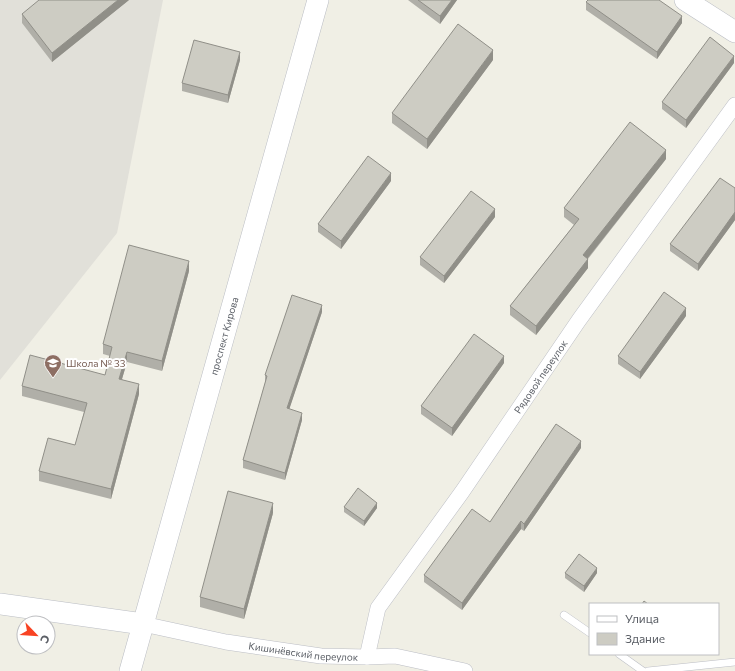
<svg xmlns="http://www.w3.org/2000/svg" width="735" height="671" font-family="Commissioner,sans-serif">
	<rect width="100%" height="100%" fill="#f0efe5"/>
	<!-- industrial -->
	<path fill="#e1e0d9" d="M0,0H163L117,233L0,380Z"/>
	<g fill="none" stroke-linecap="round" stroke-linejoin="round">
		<!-- lane casing -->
		<g stroke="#bcbec5" stroke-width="8">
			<path id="lane" d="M564,615L590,633
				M619,654L643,671
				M648,671L735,662"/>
		</g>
		<!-- street casing -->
		<g stroke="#bcbec5" stroke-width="16">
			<g id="street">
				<path id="s1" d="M143,624L226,642L321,656L367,657L395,656L465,671"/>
				<path id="s2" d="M367,657L378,608L462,492L579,320L735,105"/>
			</g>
		</g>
		<!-- secondary casing -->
		<g stroke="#babdc4" stroke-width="22">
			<g id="secondary">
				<path d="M685,0L735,32"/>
				<path d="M0,604L143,624"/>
				<path id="s3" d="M130,671L318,0"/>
			</g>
		</g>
		<!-- lane -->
		<use href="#lane" stroke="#fff" stroke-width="7"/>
		<!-- street -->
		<use href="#street" stroke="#fff" stroke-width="15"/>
		<!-- secondary -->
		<use href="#secondary" stroke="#fff" stroke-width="21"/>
	</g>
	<!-- wall -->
	<path fill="#b0afa8" d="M129,0L52,62L22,23V14Z
		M408,0H457L440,24Z
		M586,2L682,23L657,59L586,10Z
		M240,60L228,103L182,91V83Z
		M493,60L427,149L392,123V113Z
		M734,63L686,128L662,109V102Z
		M666,159L588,259V268L536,335L510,315V306L574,225L564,217V208Z
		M391,181L341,249L318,232V224Z
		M735,188V220L698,271L670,251V244Z
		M495,217L444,283L420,265V257Z
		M189,271L162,371L127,362L122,379L139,394L111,499L39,481V471L75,445L84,412L22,396V386L105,375L110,356L103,354V344Z
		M322,312L289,409L302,420L285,480L243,468V460L265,383V375Z
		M686,316L640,379L618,364V356Z
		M504,363L452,436L421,414V406Z
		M581,448L524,531L521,529L462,610L424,582V575L490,522Z
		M344,507L377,508L364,526L344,512Z
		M273,513L244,619L200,607V597Z
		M565,573H597L584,592L565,578Z"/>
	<!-- shaded-wall -->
	<path fill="#908f88" d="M118,0H129L52,62V53Z
		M452,0H457L440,24V16Z
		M682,16V23L657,59V52Z
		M493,50V60L427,149V139Z
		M240,52V60L228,103V95Z
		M734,56V63L686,128V120Z
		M666,150V159L583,264V255Z
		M391,173V181L341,249V241Z
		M495,209V217L444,283V276Z
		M735,212V220L698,271V264Z
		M588,259V268L536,335V326Z
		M189,261V271L162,371V361Z
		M322,305V312L287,416V408Z
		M686,308V316L640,379V372Z
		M127,352V362L119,389V379Z
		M504,356V363L452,436V428Z
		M139,384V394L111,499V489Z
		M302,413V420L285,480V473Z
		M581,441V448L524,531V524Z
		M273,503V513L244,619V609Z
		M377,503V508L364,526V521Z
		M521,521V529L462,610V603Z
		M597,568V573L584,592V586Z"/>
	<!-- building -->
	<path fill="#cdccc3" stroke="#908f88" d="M39,0H118L52,53L22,14Z
		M418,0H452L440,16Z
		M588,0H659L682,16L657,52L586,2Z
		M458,24L493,50L427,139L392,113Z
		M710,37L734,56L686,120L662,102Z
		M194,40L240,52L228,95L182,83Z
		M630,122L666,150L583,255L588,259L536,326L510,306L579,219L564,208Z
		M368,156L391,173L341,241L318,224Z
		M720,178L735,188V212L698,264L670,244Z
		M471,191L495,209L444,276L420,257Z
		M129,245L189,261L162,361L127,352L119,379L139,384L111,489L39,471L48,438L75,445L87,403L22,386L30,355L105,375L112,347L103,344Z
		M664,292L686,308L640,372L618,356Z
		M292,295L322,305L287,408L302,413L285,473L243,460L267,376L265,375Z
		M474,334L504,356L452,428L421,406Z
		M556,424L581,441L524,524L521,521L462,603L424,575L472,509L490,522Z
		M358,488L377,503L364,521L344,507Z
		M228,491L273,503L244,609L200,597Z
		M579,554L597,568L584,586L565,573Z
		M644,601L648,604H642Z"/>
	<!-- icons -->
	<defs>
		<g id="school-pin" transform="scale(0.9)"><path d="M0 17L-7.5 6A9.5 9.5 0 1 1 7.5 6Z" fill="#8d6e63" stroke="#fff"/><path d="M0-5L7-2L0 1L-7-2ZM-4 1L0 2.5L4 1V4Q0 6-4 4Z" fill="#fff"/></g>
	</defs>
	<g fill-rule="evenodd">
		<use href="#school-pin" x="53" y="363"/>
	</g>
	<g text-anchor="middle" stroke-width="4" stroke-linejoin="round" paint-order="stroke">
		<!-- street labels -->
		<g font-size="10" fill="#5c6067" stroke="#fff">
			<text dy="4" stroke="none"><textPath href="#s3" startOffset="348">проспект Кирова</textPath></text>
			<text dy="4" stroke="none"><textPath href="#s2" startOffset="333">Рядовой переулок</textPath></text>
			<text dy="4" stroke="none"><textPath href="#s1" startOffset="163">Кишинёвский переулок</textPath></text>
		</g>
		<!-- education labels -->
		<g font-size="10" fill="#785e54" stroke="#fff" text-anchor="start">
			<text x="66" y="367">Школа № 33</text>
		</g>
	</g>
	<!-- legend -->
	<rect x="589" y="603" width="130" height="52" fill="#ffffff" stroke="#bebfc2"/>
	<rect x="597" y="616" width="20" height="6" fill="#ffffff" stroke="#bebfc2"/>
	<text x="625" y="623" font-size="12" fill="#5c6067">Улица</text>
	<rect x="597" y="633" width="20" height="12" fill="#cdccc3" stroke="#bebfc2"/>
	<text x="625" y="643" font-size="12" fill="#5c6067">Здание</text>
	<!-- north arrow -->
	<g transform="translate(36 635) rotate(115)"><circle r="19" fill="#ffffff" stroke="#bebfc2"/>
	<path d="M0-3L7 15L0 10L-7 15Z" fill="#f84323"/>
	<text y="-6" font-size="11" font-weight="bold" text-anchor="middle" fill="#5c6067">С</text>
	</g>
</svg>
